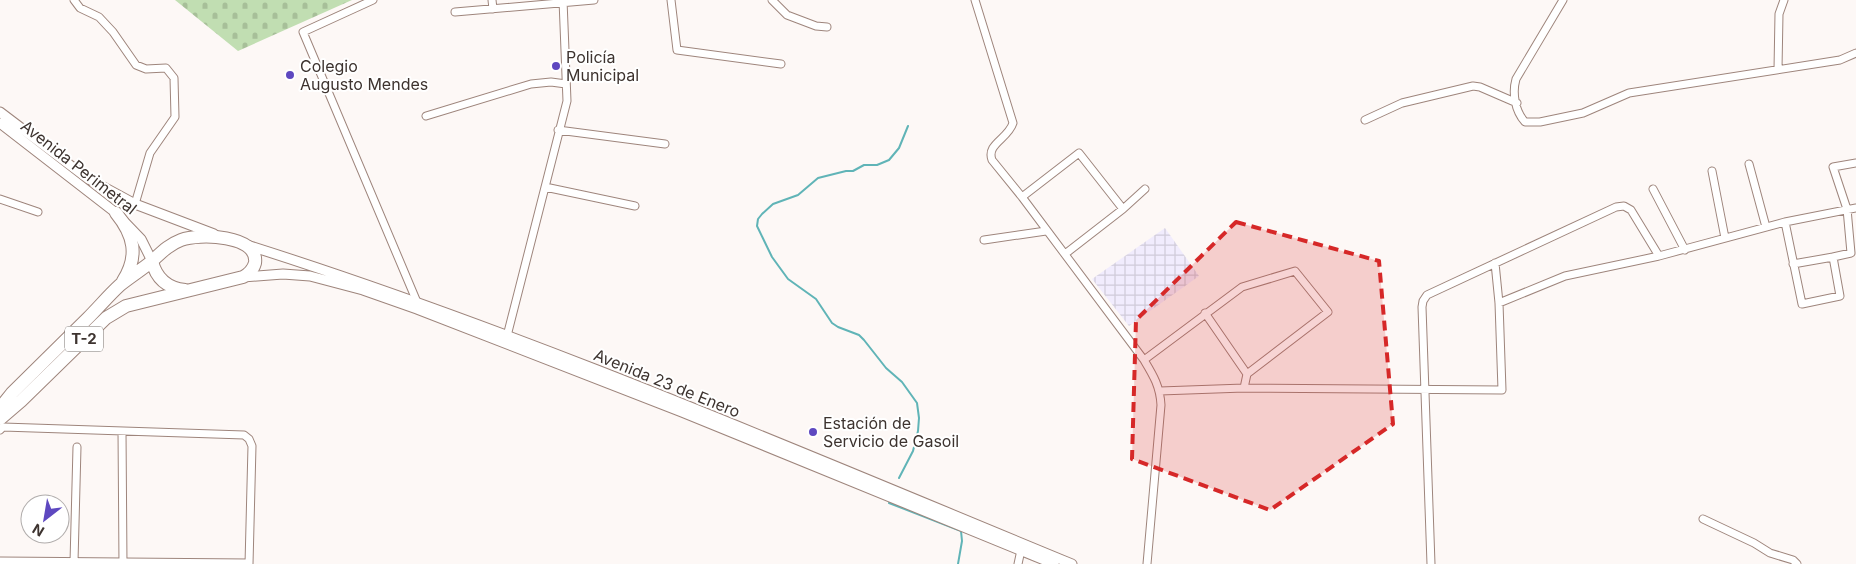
<svg xmlns="http://www.w3.org/2000/svg" width="1856" height="564" font-family="Inter,sans-serif">
	<defs>
		<pattern id="industrial-grid" width="8" height="8" patternUnits="userSpaceOnUse" patternTransform="scale(1.25)"><rect width="8" height="8" fill="#f1ecfd"/><path d="M0 4h8M4 0v8" fill="none" stroke="#d0cbd9"/></pattern>
		<pattern id="cemetery-stones" width="16" height="16" patternUnits="userSpaceOnUse" patternTransform="scale(1.25)"><rect width="16" height="16" fill="#c1deb2"/><path d="M2 7V4a2 2 0 0 1 4 0v3zM10 15v-3a2 2 0 0 1 4 0v3z" fill="#a7bf99"/></pattern>
	</defs>
	<rect width="100%" height="100%" fill="#fdf8f6"/>
	<!-- industrial -->
	<path fill="url(#industrial-grid)" d="M1165,228L1199,276L1129,326L1092,279Z"/>
	<!-- cemetery -->
	<path fill="url(#cemetery-stones)" d="M175,0H352L238,51Z"/>
	<g fill="none" stroke-linecap="round" stroke-linejoin="round">
		<!-- stream -->
		<path stroke="#60b4b7" stroke-width="2" d="M899,478L913,451L918,431L919,418L917,403L902,382L886,368L864,340L859,335L838,327L832,323L816,299L788,279L772,257L757,226L758,219L762,214L773,204L798,195L818,178L846,171H853L864,165H877L889,160L899,148L908,126
			M890,502L889,503L961,531L962,541L958,564"/>
		<!-- street casing -->
		<g stroke="#9e857c" stroke-width="9">
			<path id="street" d="M74,0L80,8L99,17L113,32L136,65L146,69L166,68L174,78L175,117L150,153L135,204
				M373,0L303,32L417,302
				M492,0L493,9
				M671,0L677,50L781,64
				M772,0L787,15L816,26L827,27
				M975,0L1013,123C1008,139 986,144 992,160L1022,197L1144,360C1153,375 1160,386 1161,405L1147,564
				M1563,0L1516,79C1512,93 1515,111 1525,122H1540L1583,113L1629,93L1840,60L1856,53
				M455,12L594,0
				M1778,69L1779,14L1784,0
				M426,116L531,84L551,82L566,84
				M1365,120L1402,103L1473,86L1480,87L1517,103
				M558,130L665,144
				M1749,164L1766,227
				M1712,171L1725,238
				M545,187L635,206
				M1653,189L1685,250
				M1022,197L1079,153L1123,209
				M0,199L38,212
				M1785,222L1802,304L1840,296L1833,257L1851,253L1847,209L1833,167L1856,163
				M984,240L1046,231
				M1065,254L1123,209L1145,189
				M1793,264L1833,257
				M1499,303L1565,276L1659,256L1785,222L1856,208
				M1205,313L1247,374
				M507,336L567,101L563,0
				M1144,360L1242,287L1295,271L1328,312L1247,374L1244,388
				M1160,391L1244,388L1502,390L1499,303L1495,263
				M0,430L3,427L244,435L249,439L252,446L249,564
				M122,431L123,564
				M1703,519L1754,543L1770,553L1793,560L1797,564
				M0,561L249,563
				M74,562L77,447
				M1018,564L1021,550
				M1431,564L1422,307L1423,301L1427,295L1616,207L1624,206L1631,210L1659,256"/>
		</g>
		<!-- secondary casing -->
		<g stroke="#9e857c" stroke-width="11">
			<path id="secondary" d="M0,112L87,178L135,204L214,234
				M0,123L116,213L141,239L152,261
				M247,245C528,334 800,452 1072,564
				M243,277L283,274L310,276L363,290L417,309L682,412L1054,564"/>
		</g>
		<!-- highway casing -->
		<g stroke="#9e857c" stroke-width="14">
			<path id="highway" d="M116,213C134,235 139,256 123,281
				M152,261C156,278 167,288 185,290
				M0,408L12,393C37,368 63,343 88,318C99,307 109,295 120,285C130,277 141,270 151,262C161,253 168,245 181,240C199,233 259,235 255,263C253,270 249,274 243,277L126,306L106,318L21,401L0,419"/>
		</g>
		<!-- street -->
		<use href="#street" stroke="#fff" stroke-width="7"/>
		<!-- secondary -->
		<use href="#secondary" stroke="#fff" stroke-width="9"/>
		<!-- highway -->
		<use href="#highway" stroke="#fff" stroke-width="12"/>
	</g>
	<!-- marked area -->
	<path fill="#d62828" fill-opacity="0.2" stroke="#d62828" stroke-width="4" stroke-dasharray="10 6" stroke-linejoin="round" d="M1236,222L1379,261L1393,424L1270,510L1132,459L1136,320Z"/>
	<!-- markers -->
	<g fill="#5e48c0" stroke="#fff" stroke-width="2">
		<circle cx="556" cy="66" r="5"/>
		<circle cx="290" cy="75" r="5"/>
		<circle cx="813" cy="432" r="5"/>
	</g>
	<g text-anchor="middle" stroke-width="4" stroke-linejoin="round" paint-order="stroke">
		<!-- shield labels -->
		<rect fill="#fff" stroke="#77706d" stroke-width="1" x="65" y="326.5" width="38" height="25" rx="4"/>
		<g font-size="15" font-weight="bold" fill="#3d332f">
			<text x="84" y="344">T-2</text>
		</g>
		<!-- poi labels -->
		<g font-size="16" fill="#3d332f" stroke="#fff" text-anchor="start">
			<text x="566" y="63">Policía<tspan x="566" dy="18">Municipal</tspan></text>
			<text x="300" y="72">Colegio<tspan x="300" dy="18">Augusto Mendes</tspan></text>
			<text x="823" y="429">Estación de<tspan x="823" dy="18">Servicio de Gasoil</tspan></text>
		</g>
		<!-- street labels -->
		<g font-size="16" fill="#3d332f" stroke="#fff">
			<text transform="translate(79 167) rotate(38)" y="6">Avenida Perimetral</text>
			<text transform="translate(667 383) rotate(22)" y="6">Avenida 23 de Enero</text>
		</g>
	</g>
	<!-- north arrow -->
	<g transform="translate(45 519) rotate(211)"><circle r="24" fill="#ffffff" stroke="#b1adac"/>
	<path d="M0-4L9 19L0 12L-9 19Z" fill="#5e48c0"/>
	<text y="-8" font-size="14" font-weight="bold" text-anchor="middle" fill="#3d332f">N</text>
	</g>
</svg>
